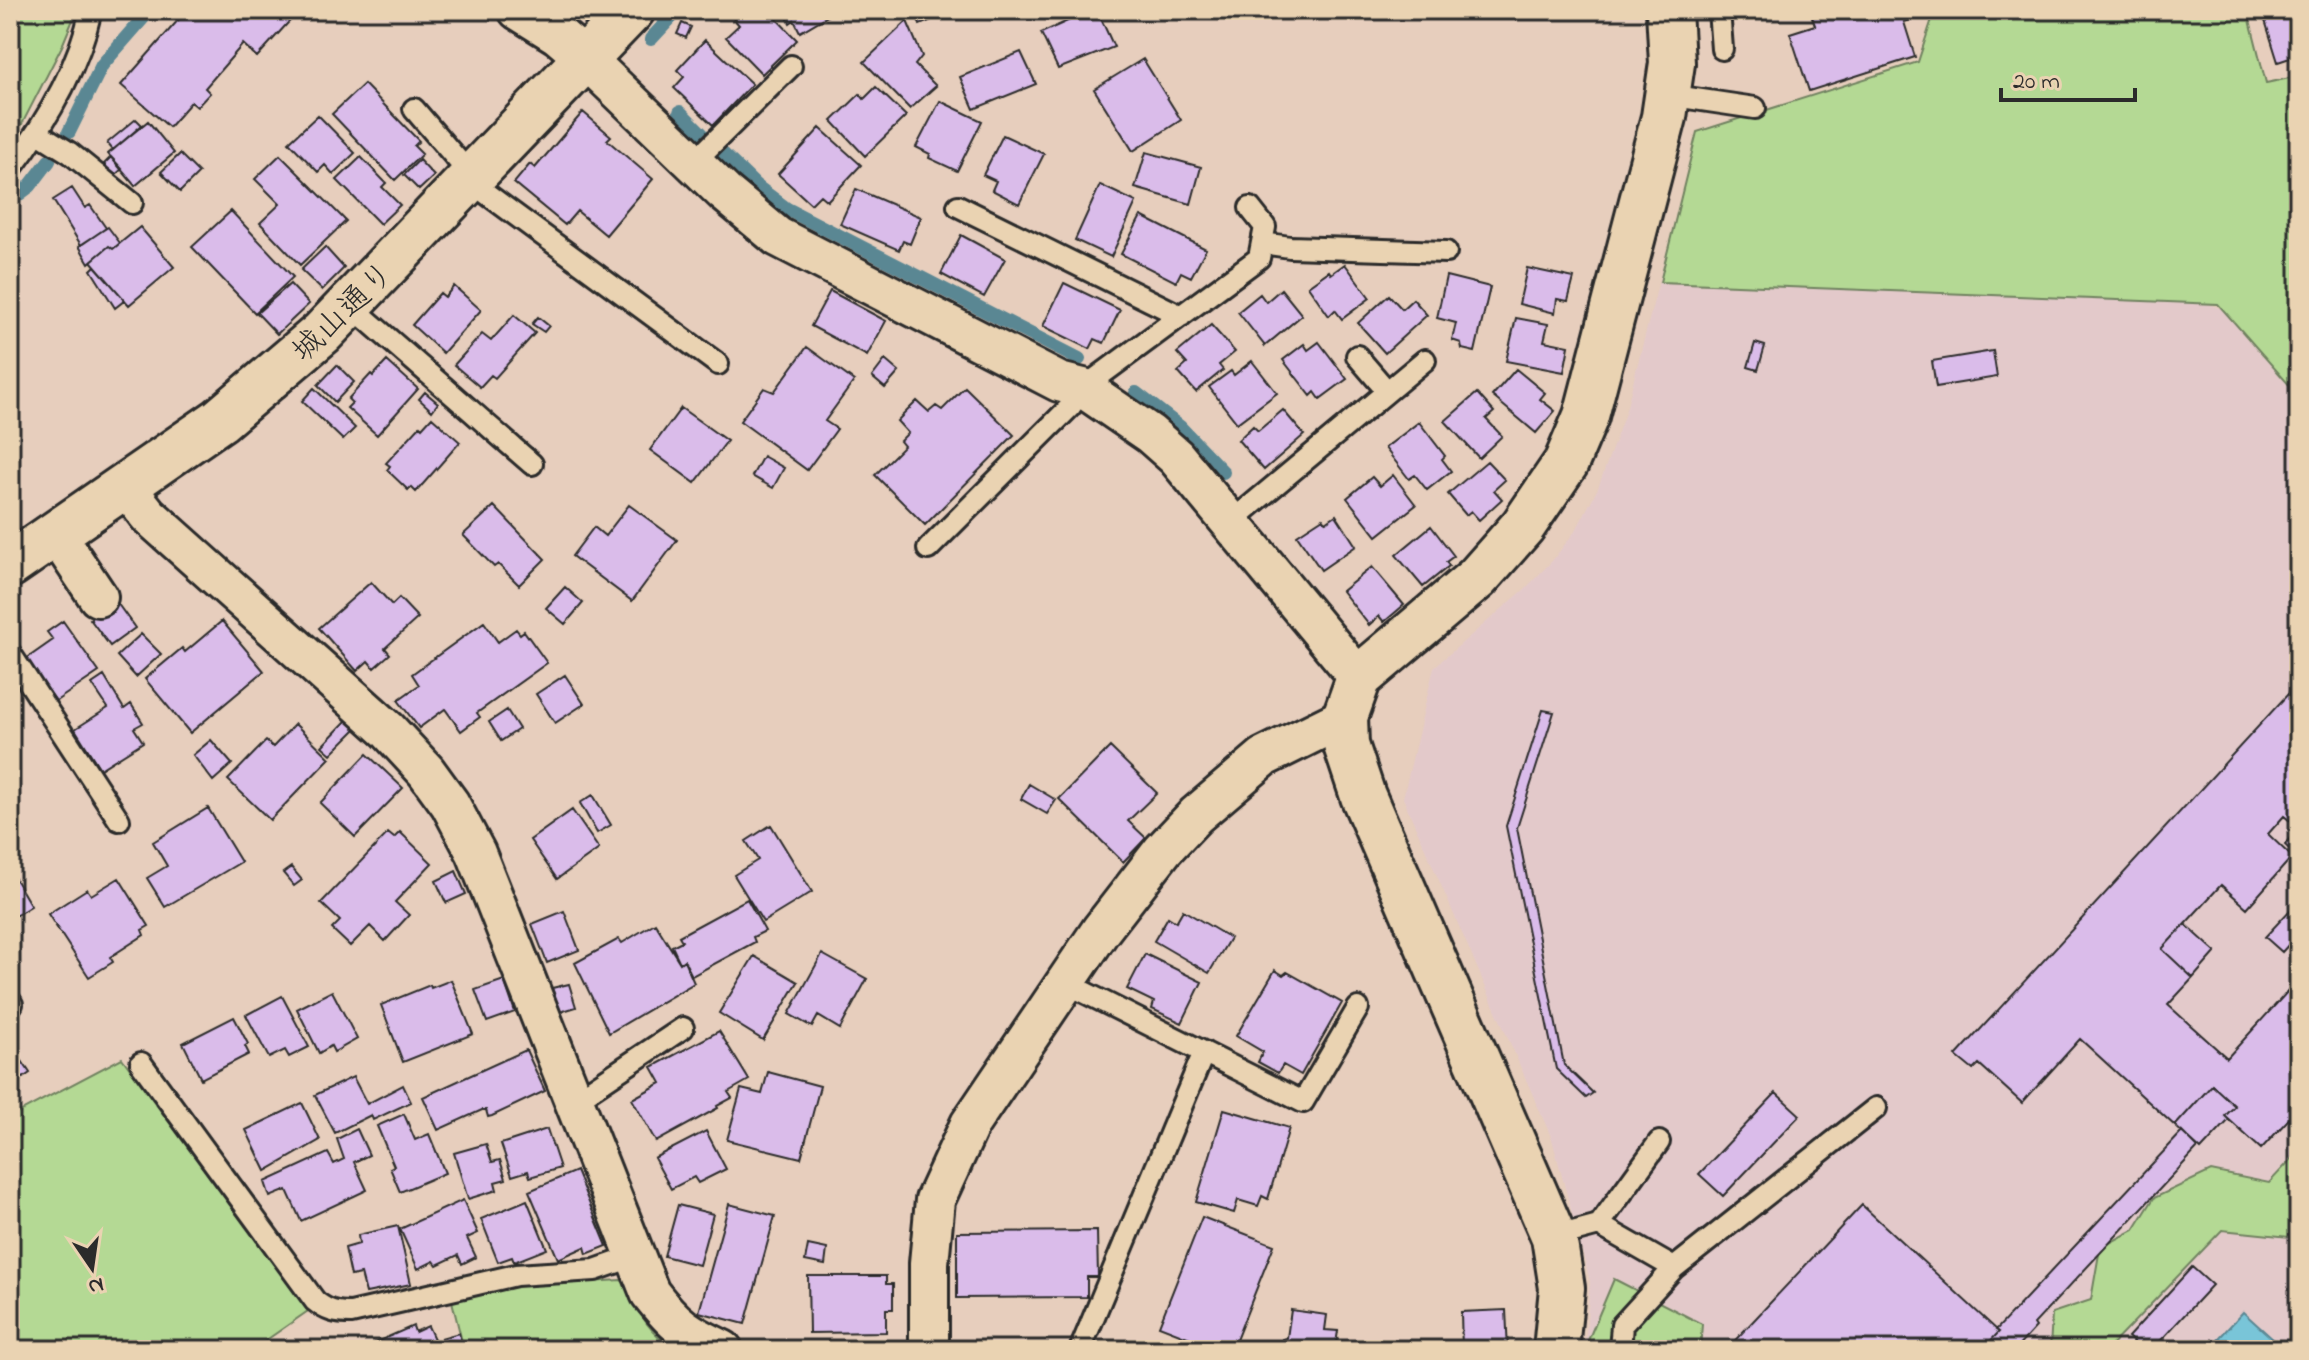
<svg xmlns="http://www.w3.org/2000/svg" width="2309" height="1360" font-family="'Indie Flower','Klee One',sans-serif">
	<rect width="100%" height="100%" fill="#e7cebd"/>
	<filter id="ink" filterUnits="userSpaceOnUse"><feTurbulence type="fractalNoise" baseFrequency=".0125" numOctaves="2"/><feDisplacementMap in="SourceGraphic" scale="16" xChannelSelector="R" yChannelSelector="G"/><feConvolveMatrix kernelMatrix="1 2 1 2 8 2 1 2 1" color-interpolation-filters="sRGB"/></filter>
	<g filter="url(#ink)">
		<!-- built -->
		<path fill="#e3c9ca" d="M1697,132L1774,148L2253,320L2299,360V1350H1588L1585,1348L1590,1281L1552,1139L1403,798L1434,667L1525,589L1552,561L1576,530L1598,488L1626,410Z"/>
		<!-- green -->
		<path fill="#b4d994" stroke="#708260" stroke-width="2" d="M10,10H77L62,46L18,132L10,140Z
			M1935,10H2200L2249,16L2266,83L2299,76V396L2218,304L1660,282L1697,132L1918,62Z
			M122,1058L308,1311L252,1350H10V1117Z
			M2299,1151V1238L2222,1230L2107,1350H2050L2052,1313L2091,1300L2100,1248L2134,1230L2154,1198L2211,1171L2269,1183Z
			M1614,1279L1702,1324L1700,1350H1584Z
			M621,1280L626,1284C640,1314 647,1332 677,1350H464L452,1301L519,1286Z"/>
		<!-- water -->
		<path fill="#79c5d8" stroke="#5a8793" stroke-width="2" d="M2243,1312L2285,1350H2208Z"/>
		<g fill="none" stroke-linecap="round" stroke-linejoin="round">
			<!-- stream -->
			<path stroke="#5a8793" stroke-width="14" d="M651,39L678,10
				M680,112L702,134
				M69,132L102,65L150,10
				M723,154L755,185L787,209L1079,359
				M10,201L30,186L49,161
				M1136,393L1180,427L1223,472"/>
		</g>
		<!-- building -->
		<path fill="#dabcea" stroke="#2b2b2b" stroke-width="2" d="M187,10H291L296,14L257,57L243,44L205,88L210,93L197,107L191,102L169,127L121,85Z
			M742,10H768L797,40L762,74L726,37L739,25L733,18Z
			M783,10H833L834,12L800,32L794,20L790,23Z
			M914,10H955L920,25Z
			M1092,10H1097L1114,47L1058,69L1041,33Z
			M1824,10H1908L1911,20L1904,22L1915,57L1809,91L1790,33L1815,25L1811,14Z
			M2256,10H2299V55L2278,62L2263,14L2257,16Z
			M907,21L922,56L915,65L936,86L910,109L864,62Z
			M682,23L691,27L686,38L677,34Z
			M705,40L752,84L713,125L674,88L684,77L677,70Z
			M1021,52L1036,84L974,109L960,77Z
			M1143,59L1181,120L1133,151L1094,89Z
			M364,84L419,141L414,146L422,154L395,180L332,114Z
			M876,87L906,116L865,156L832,121L860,94L864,99Z
			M940,101L982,121L957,171L929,158L930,154L916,147Z
			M583,112L611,136L607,140L653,179L606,235L577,211L565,225L514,183L530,164L535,168Z
			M318,115L355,153L333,174L325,165L318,172L289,142Z
			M136,119L142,125L113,150L107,143Z
			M148,121L174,153L135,186L108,154Z
			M820,128L861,165L827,201L820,195L811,204L778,174Z
			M1003,135L1044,154L1019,204L992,190L996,181L983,175Z
			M1146,152L1201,167L1191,204L1135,188Z
			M180,154L199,173L180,192L161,172Z
			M280,155L346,221L300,265L260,223L280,204L255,179Z
			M111,157L122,169L114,176L104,164Z
			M361,157L386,183L382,187L400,205L380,224L337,180Z
			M419,160L434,176L419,190L404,175Z
			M1100,185L1136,202L1111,257L1075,240Z
			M72,188L85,208L90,205L106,228L81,245L53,200Z
			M856,189L921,217L910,244L903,241L899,250L840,224Z
			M231,211L293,277L255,313L192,247Z
			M1141,216L1206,249L1191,277L1181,272L1176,282L1121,254Z
			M108,227L120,243L113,249L109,246L89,263L79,246Z
			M140,227L174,267L129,305L91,261L109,246L113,249Z
			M961,235L1005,259L984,297L941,274Z
			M325,247L344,268L322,290L301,270Z
			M1345,264L1370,298L1342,319L1335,310L1329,316L1308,286L1329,271L1331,274Z
			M95,266L125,300L115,308L91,270Z
			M1527,268L1574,278L1568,301L1557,299L1555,313L1519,304Z
			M1446,276L1490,287L1475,352L1462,349L1461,343L1452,340L1456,323L1437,318Z
			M1064,283L1120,310L1104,343L1095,339L1090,349L1043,326Z
			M290,284L309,304L277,334L257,313Z
			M454,286L481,310L443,353L412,325L440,293L445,297Z
			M1281,289L1302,315L1265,346L1238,312L1260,294L1266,302Z
			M830,291L886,321L867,356L811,326Z
			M1389,295L1402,309L1413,299L1427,315L1385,353L1358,323Z
			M514,315L535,333L495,378L491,375L480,387L454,365L482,334L491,341Z
			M538,317L549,326L544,332L532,324Z
			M1516,318L1548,324L1544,341L1569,346L1564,372L1506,361Z
			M1211,325L1235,352L1219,365L1223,370L1196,392L1178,372L1187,364L1177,353Z
			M1319,342L1347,379L1320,399L1315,392L1311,396L1283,360L1304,344L1308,350Z
			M1755,343L1765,346L1758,370L1748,367Z
			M807,347L854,381L825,421L837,429L807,470L740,421L764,388L774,392Z
			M1993,351L1997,377L1936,387L1932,361Z
			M885,360L899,372L885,388L872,377Z
			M387,361L418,389L377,435L347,408L352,403L348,399L371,374L373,376Z
			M1252,361L1277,393L1237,423L1209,387L1231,371L1234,375Z
			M337,365L354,382L335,402L318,385Z
			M1516,369L1545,393L1540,399L1555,411L1536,433L1492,396Z
			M965,387L1014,435L925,525L875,475L904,446L900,441L908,433L897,421L917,401L929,412L936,406L942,410Z
			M314,388L355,428L343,440L302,401Z
			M425,392L438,403L432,411L419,399Z
			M1477,393L1494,412L1486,419L1502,436L1479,458L1445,421Z
			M681,408L727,441L695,483L650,450Z
			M1283,410L1304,435L1264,470L1238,440L1253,426L1258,431Z
			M432,417L460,442L416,492L411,487L408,490L387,470L390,466L386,463L420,426L422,428Z
			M1419,422L1445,456L1442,459L1451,471L1427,490L1415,475L1409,479L1385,448Z
			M763,456L784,468L773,488L752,476Z
			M1487,461L1505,480L1494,490L1502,499L1479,520L1471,511L1466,515L1448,494Z
			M1393,475L1416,505L1377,536L1347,498L1372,477L1380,486Z
			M629,505L677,540L632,601L572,556L594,527L605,536Z
			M494,506L545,559L519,585L498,564L494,567L463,535Z
			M1336,515L1356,546L1321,570L1297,535L1323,518L1326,522Z
			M1431,526L1454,556L1446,562L1449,566L1423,587L1396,555Z
			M1372,567L1404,605L1384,622L1379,616L1369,625L1342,591Z
			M371,582L392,605L399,598L418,618L385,648L390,654L374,668L368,661L357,671L319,628Z
			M565,587L583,603L565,624L546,608Z
			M115,600L135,628L110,646L90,619Z
			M63,621L99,672L56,701L26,659L53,640L47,632Z
			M222,621L264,671L190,733L145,679L182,648L185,652Z
			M484,622L498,642L516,629L520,634L524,631L547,663L477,713L480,717L461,731L445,709L419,728L398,700L419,685L412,674Z
			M141,634L161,654L136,677L117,656Z
			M565,675L584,704L555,723L536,694Z
			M104,676L124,709L131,704L143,723L134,728L143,742L100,769L75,729L108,708L92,684Z
			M2299,682V824L2296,826L2284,816L2268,834L2292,857L2247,908L2221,885L2162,949L2193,978L2168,1005L2227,1058L2299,979V1108L2261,1149L2225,1116L2235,1106L2212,1085L2175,1126L2080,1039L2022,1103L1979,1064L1973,1070L1956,1056Z
			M507,710L519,729L501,741L489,722Z
			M1543,710L1554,712L1517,828L1564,1065L1593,1093L1586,1098L1556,1069L1506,826Z
			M347,720L356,729L331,754L322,746Z
			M295,724L330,758L270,820L228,780L266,741L273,747Z
			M211,740L232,764L213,781L193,755Z
			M1110,747L1157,793L1128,821L1146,838L1123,862L1059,799Z
			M367,754L403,788L355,837L320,803Z
			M1029,784L1056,800L1047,814L1021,799Z
			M593,795L611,825L597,833L580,803Z
			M208,808L241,862L165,907L147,878L167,866L153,842Z
			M572,810L599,849L557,879L530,840Z
			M771,825L812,892L763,922L734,875L758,860L746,841Z
			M2299,829V858L2285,845Z
			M400,832L432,863L395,902L409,915L385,941L370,926L350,946L332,929L340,921L321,903L388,833L394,838Z
			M291,867L302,880L294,886L283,873Z
			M456,871L466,894L446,903L436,881Z
			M11,872L31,906L10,919V873Z
			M119,878L149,926L142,930L144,935L110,957L113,962L89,977L48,914L87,889L91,895Z
			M747,899L765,931L753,937L755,942L692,976L684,960L680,963L672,946L682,941L679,936Z
			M2291,909L2299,915V933L2282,952L2265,937Z
			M1183,910L1230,938L1209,973L1154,941L1168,917L1176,922Z
			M564,911L579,950L547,963L532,924Z
			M655,923L680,963L684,960L694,983L609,1033L575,963L619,939L622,943Z
			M2185,924L2216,952L2193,978L2162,949Z
			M822,954L867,979L840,1029L818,1016L812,1027L789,1014Z
			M1145,954L1202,982L1182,1023L1152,1009L1154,1002L1127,989Z
			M754,956L798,982L763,1040L719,1013Z
			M1275,970L1283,975L1287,972L1342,1003L1301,1075L1283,1065L1278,1073L1258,1062L1263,1052L1236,1036Z
			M451,980L473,1034L403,1062L381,1005L430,985L431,988Z
			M504,980L515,1012L487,1022L475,990Z
			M569,984L576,1007L560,1012L552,988Z
			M332,991L357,1039L334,1052L331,1046L319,1053L297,1009Z
			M282,996L309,1047L289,1057L285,1050L269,1058L246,1015Z
			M234,1017L248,1044L245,1046L249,1054L201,1079L183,1043Z
			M719,1031L749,1080L728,1092L732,1098L717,1106L718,1108L656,1142L632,1099L661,1083L652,1067Z
			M526,1050L545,1091L492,1116L488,1117L486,1110H482L438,1130L423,1097Z
			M16,1052L30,1073L10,1087V1056Z
			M768,1072L820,1086L801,1158L727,1140L741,1089L762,1094Z
			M353,1077L367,1104L403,1085L411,1102L373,1120L371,1115L335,1133L315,1095Z
			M2212,1085L2235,1106L2225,1116L2229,1120L2201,1150L2175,1126Z
			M1776,1093L1800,1115L1723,1196L1699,1174Z
			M302,1103L320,1140L266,1171L246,1130Z
			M1224,1109L1289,1128L1268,1199L1262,1196L1258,1206L1238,1200L1234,1213L1196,1202Z
			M404,1114L415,1140L429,1134L445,1173L400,1192L390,1168L394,1166L377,1126Z
			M357,1129L369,1155L354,1162L367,1190L301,1221L287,1190L270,1197L265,1182L328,1153L334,1164L344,1159L337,1139Z
			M547,1129L560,1168L530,1177L528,1171L512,1176L501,1144Z
			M706,1131L726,1169L698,1183L694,1177L671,1189L654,1158Z
			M2182,1132L2198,1148L2034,1324L2036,1327L2015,1350H1982L1999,1332L1996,1330Z
			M486,1144L492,1162L500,1160L506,1179L495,1182L497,1190L468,1199L454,1153Z
			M576,1171L607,1246L587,1254L585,1247L558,1259L529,1191Z
			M463,1200L478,1233L467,1238L476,1257L462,1264L458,1255L437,1265L434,1261L418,1269L400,1229Z
			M527,1200L547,1249L514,1262L512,1257L498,1262L481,1219Z
			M729,1204L775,1216L745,1324L699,1312Z
			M678,1205L713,1214L699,1265L664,1256Z
			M1862,1205L1999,1332L1982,1350H1726Z
			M1202,1217L1274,1245L1232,1350H1221L1159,1326Z
			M398,1226L411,1284L366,1293L361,1274L351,1276L345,1248L359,1244L358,1235Z
			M1097,1231L1098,1277H1087V1297L957,1298V1232Z
			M808,1245L827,1249L825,1265L805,1261Z
			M2192,1267L2212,1285L2152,1350H2142L2128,1337Z
			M808,1276H886V1284H893V1309H886V1332L809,1333Z
			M1291,1310L1327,1315L1325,1330L1338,1331L1335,1350H1280L1282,1339L1287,1338Z
			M1506,1310L1508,1350H1462L1461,1312Z
			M413,1326L415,1332L428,1326L439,1350H377L374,1343Z
			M459,1333L463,1350H444L441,1338Z"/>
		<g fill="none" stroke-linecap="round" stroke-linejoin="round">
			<!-- lane casing -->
			<g stroke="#2b2b2b" stroke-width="26">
				<path id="lane" d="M1719,10L1722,49
					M1668,95L1755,108
					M414,109L487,194L718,364
					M38,133L70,153L132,203
					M693,163L791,66
					M10,170C46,123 78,69 91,10
					M958,206L1181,316
					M1262,243L1290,247L1446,252
					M350,305L532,464
					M1357,356L1387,391
					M1231,522L1425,360
					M928,549L1070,407L1083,388L1259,258L1265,227L1250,208
					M10,653L119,820
					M1066,983L1303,1102L1358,1008
					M10,1001L12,1004
					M141,1063L315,1301C327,1311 336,1313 351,1313L516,1275L595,1270L635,1256
					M574,1101L683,1028
					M1599,1225L1674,1268
					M1554,1237L1599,1225L1659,1142
					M1080,1350L1204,1052
					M1620,1350L1622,1325L1674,1268L1876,1108"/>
			</g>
			<!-- street casing -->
			<g stroke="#2b2b2b" stroke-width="44">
				<path id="street" d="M518,10L558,35L585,58L724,192L778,237L1059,382L1083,388L1150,434L1176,457L1359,678
					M126,487L148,515L388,730L426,771L450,804L476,853L650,1293C675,1325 686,1333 723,1350
					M56,534L98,597
					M929,1350V1263L935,1200L970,1124L1101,930L1163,850L1196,815L1264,757L1345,717"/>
			</g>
			<!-- secondary casing -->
			<g stroke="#2b2b2b" stroke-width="50">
				<path id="secondary" d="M10,565L220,420L322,333L632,10
					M1556,1350L1562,1288L1554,1237L1363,796L1346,745L1345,717L1359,678L1477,578L1523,526L1566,463L1586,416L1664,117L1672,63L1669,10"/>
			</g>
			<!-- lane -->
			<use href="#lane" stroke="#ead3b2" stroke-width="20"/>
			<!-- street -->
			<use href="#street" stroke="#ead3b2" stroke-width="38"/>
			<!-- secondary -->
			<use href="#secondary" stroke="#ead3b2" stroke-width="44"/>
		</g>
	</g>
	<g text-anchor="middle" stroke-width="8" stroke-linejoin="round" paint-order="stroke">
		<!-- street labels -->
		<g font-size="32" fill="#2b2b2b" stroke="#ead3b2">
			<text transform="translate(342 311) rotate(-44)" y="11">城山通り</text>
		</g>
	</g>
	<!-- margin -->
	<rect width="2309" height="1360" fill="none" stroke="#ead3b2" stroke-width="40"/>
	<rect x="20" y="20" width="2269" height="1320" fill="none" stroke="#2b2b2b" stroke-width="3" filter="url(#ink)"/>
	<!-- north arrow -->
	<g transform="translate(92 1268) rotate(167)" stroke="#ead3b2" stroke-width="6" paint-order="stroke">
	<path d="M0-6L14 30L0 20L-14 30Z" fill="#2b2b2b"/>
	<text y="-12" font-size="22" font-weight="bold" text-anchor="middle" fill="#2b2b2b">N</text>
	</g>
	<!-- scale -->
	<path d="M2001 88v12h134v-12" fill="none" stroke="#2b2b2b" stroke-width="4"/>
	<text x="2013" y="88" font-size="24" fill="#2b2b2b" stroke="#ead3b2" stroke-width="6" paint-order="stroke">20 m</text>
</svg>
